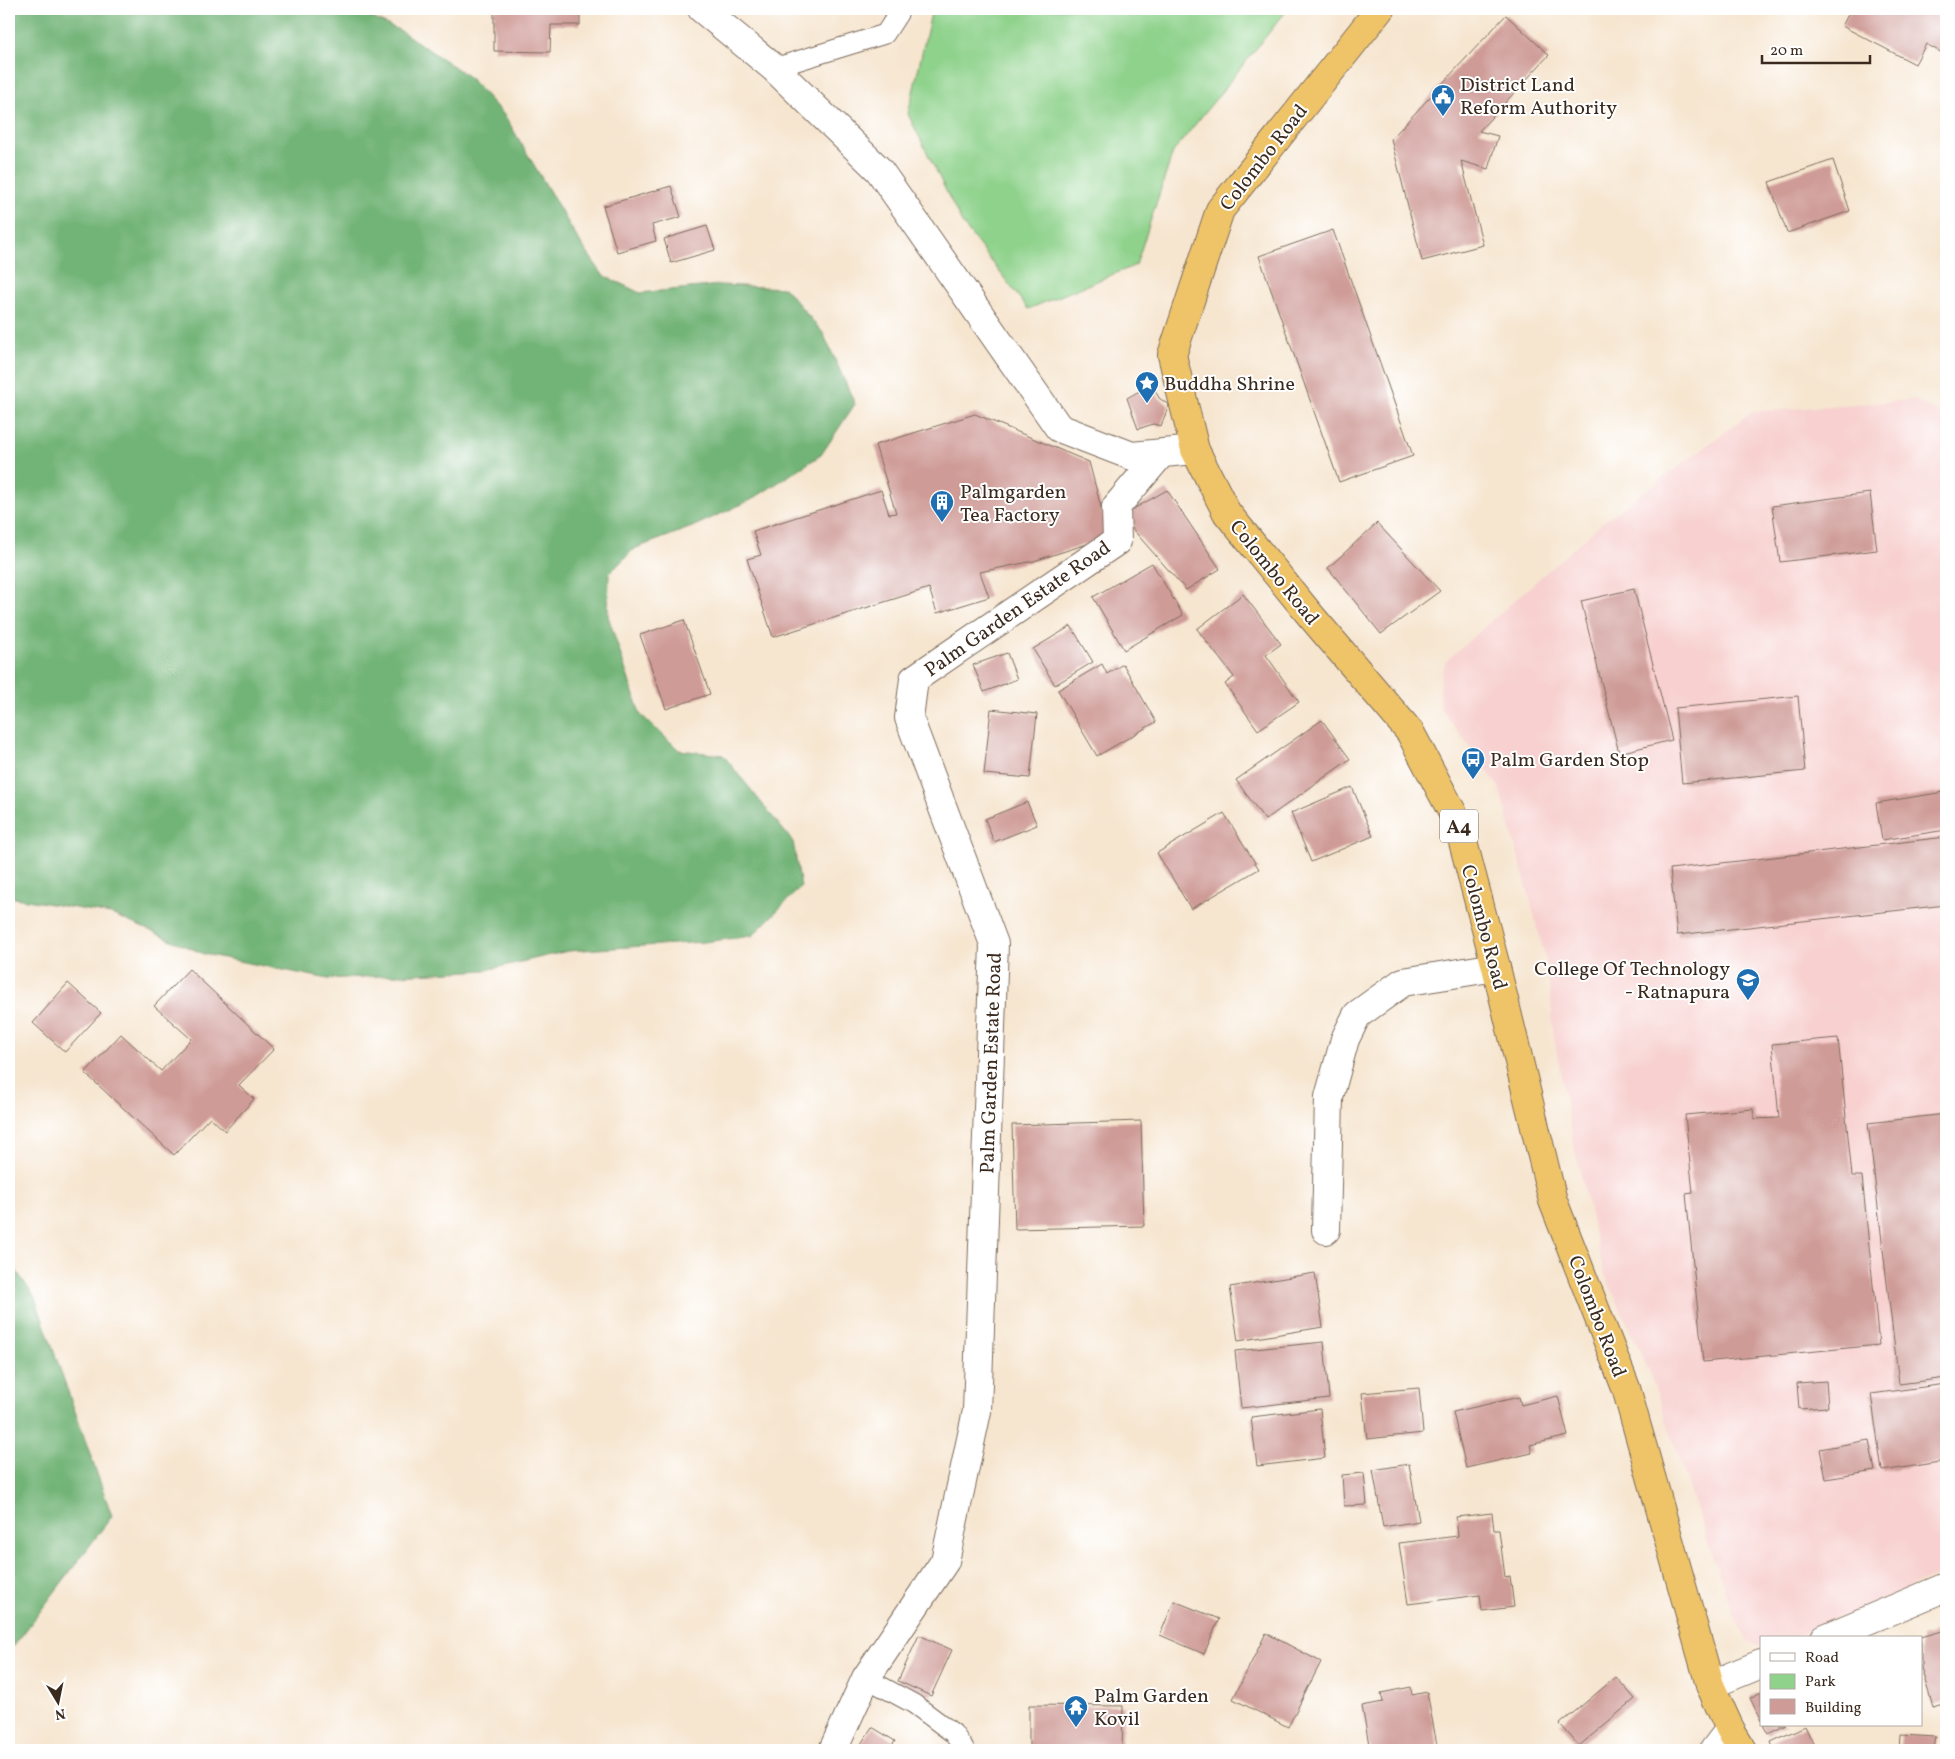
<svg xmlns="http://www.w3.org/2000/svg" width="1955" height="1759" font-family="Vollkorn,serif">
	<rect width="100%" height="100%" fill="#fff"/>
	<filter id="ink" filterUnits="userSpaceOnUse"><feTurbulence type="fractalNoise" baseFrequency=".02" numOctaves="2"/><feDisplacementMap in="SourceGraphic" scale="10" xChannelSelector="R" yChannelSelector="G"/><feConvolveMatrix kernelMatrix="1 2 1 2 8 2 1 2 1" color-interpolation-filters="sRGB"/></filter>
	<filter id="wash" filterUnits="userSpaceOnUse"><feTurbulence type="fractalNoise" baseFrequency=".0096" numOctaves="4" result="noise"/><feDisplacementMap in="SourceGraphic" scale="20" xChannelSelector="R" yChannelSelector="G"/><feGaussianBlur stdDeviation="1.12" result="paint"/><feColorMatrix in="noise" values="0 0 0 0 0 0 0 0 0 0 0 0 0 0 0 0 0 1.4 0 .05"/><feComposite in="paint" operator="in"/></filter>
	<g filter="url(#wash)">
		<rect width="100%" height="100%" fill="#f6e5cf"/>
		<!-- built -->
		<path fill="#f7d0cf" d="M1915,400L1946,417V1572L1791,1638H1761V1646L1749,1642L1734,1618L1650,1373L1604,1273L1575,1151L1554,1037L1547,965L1526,884L1499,787L1441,708L1440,681L1446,661L1602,523L1752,412Z"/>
		<!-- green -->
		<path fill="#8ed28b" stroke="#647e54" d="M932,9H1288L1173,152L1136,265L1028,309L962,223L908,114Z"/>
		<!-- forest -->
		<path fill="#72b477" stroke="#566f4a" d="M9,9H353L401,31L468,76L505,116L579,241L603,275L640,293L720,285L785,288L823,333L855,404L821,455L751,500L692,527L634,549L609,574L608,616L640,714L679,750L723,755L793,842L801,887L752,936L704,942L568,951L486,970L328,979L204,954L111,914L9,897Z
			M9,1260L35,1298L112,1516L14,1646L9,1645Z"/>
		<g id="blocks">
			<!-- building -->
			<path fill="#cf9b97" d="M494,9H580V25H551L550,52L494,51Z
				M1851,9H1943L1946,11V50L1944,54L1926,44L1915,64L1842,26Z
				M1506,15L1549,55L1479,131L1498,136L1488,169L1461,161L1483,245L1422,261L1391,139Z
				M1833,160L1850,211L1787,233L1769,182Z
				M671,186L681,217L652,225L656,241L617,252L603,206Z
				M707,226L715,250L671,263L664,239Z
				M1333,230L1413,456L1339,482L1259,256Z
				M1152,384L1159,398L1169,405L1161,426L1153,424L1138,429L1127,398Z
				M975,414L1089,462L1109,537L1034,561L980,572L989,597L937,613L929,588L773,637L747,559L761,555L753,531L881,490L889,514L896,513L875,445Z
				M1167,490L1220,569L1186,590L1121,516Z
				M1870,493L1877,550L1780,562L1772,506Z
				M1377,523L1440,591L1381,634L1328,568Z
				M1152,563L1183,615L1124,650L1093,597Z
				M1634,589L1672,740L1619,753L1581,601Z
				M1243,594L1281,644L1266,655L1299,702L1258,730L1225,684L1234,677L1197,629Z
				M684,620L710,694L666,709L640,635Z
				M1071,626L1093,662L1055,685L1033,649Z
				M1007,653L1017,679L984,692L973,665Z
				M1102,664L1107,674L1123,664L1156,722L1097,756L1058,690Z
				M1798,696L1805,771L1682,783L1675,708Z
				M991,709L1037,714L1030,778L984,774Z
				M1322,720L1350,759L1265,820L1236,780Z
				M1352,787L1373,836L1311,862L1291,813Z
				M1944,792L1946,808V830L1882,840L1876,803Z
				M1027,802L1037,825L994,842L985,819Z
				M1224,813L1259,869L1191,909L1157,853Z
				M1946,837V905L1677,935L1670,869Z
				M189,969L274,1049L239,1085L254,1099L225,1131L210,1117L174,1155L85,1073L121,1034L161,1071L191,1039L154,1006Z
				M68,983L101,1013L65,1052L33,1023Z
				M1838,1038L1852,1176H1862L1879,1345L1703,1362L1686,1194L1693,1193L1685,1115L1753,1109L1754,1119L1779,1118L1772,1044Z
				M1946,1114V1378L1899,1384L1868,1123Z
				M1141,1121L1144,1226L1015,1229L1012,1125Z
				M1315,1273L1323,1327L1238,1341L1230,1287Z
				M1324,1342L1329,1398L1241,1408L1235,1351Z
				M1826,1381L1828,1407L1799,1409L1797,1383Z
				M1946,1384V1461L1882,1471L1871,1394Z
				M1419,1388L1423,1433L1367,1439L1362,1393Z
				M1558,1396L1568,1436L1530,1445L1532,1453L1466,1468L1453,1412L1519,1397L1521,1405Z
				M1320,1409L1325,1458L1257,1466L1251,1417Z
				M1869,1440L1875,1471L1826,1479L1820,1449Z
				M1409,1464L1419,1521L1383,1527L1373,1470Z
				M1364,1473L1367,1505L1344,1506L1342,1475Z
				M1492,1513L1494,1530H1499L1505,1577L1510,1576L1514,1607L1482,1611L1480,1595L1408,1604L1399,1543L1458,1536L1456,1517Z
				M1174,1601L1219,1619L1204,1654L1160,1635Z
				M1946,1630V1702L1933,1706L1921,1668V1637Z
				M1266,1633L1321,1662L1288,1727L1233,1699Z
				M919,1635L952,1650L931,1696L898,1681Z
				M1616,1677L1635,1699L1579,1746L1560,1724Z
				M1411,1687L1412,1695L1427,1692L1438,1750H1370L1362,1706L1383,1702L1381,1693Z
				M1761,1692V1721L1750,1698Z
				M1029,1705L1123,1706L1122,1750H1029Z
				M1763,1725H1786L1768,1734Z
				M1805,1726L1816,1750H1774L1771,1742Z
				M872,1727L895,1741L889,1750H857Z
				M1901,1735L1936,1737L1934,1750H1900Z"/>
		</g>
	</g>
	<g filter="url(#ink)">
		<use href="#blocks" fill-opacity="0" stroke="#7c6b5c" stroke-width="1"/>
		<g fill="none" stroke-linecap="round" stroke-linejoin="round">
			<!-- lane casing -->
			<g stroke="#7c6b5c" stroke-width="21">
				<path id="lane" d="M774,68L885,34L898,14L899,9
					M866,1678L914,1704L953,1733L965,1750"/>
			</g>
			<!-- street casing -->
			<g stroke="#7c6b5c" stroke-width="30">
				<path id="street" d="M702,9L774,68L879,170L1059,428L1132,456L1195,450
					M1326,1230L1329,1097L1345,1039L1357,1015L1403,982L1496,967
					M1825,1638L1946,1587
					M1710,1685L1761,1664
					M833,1750L866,1678L945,1561L977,1411L994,944L909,718L914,679L1117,541L1116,507L1160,455
					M1714,1750L1730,1729"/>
			</g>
			<!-- highway casing -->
			<g stroke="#7c6b5c" stroke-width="30">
				<path id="highway" d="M1380,9L1220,210L1172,355L1195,450L1227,513L1311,616L1410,732L1458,823L1496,967L1553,1201L1626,1388L1710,1685L1730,1729L1743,1750"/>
			</g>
			<!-- lane -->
			<use href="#lane" stroke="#fff" stroke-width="19"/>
			<!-- street -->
			<use href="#street" stroke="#fff" stroke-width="28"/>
			<!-- highway -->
			<use href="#highway" stroke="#efc469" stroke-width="28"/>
		</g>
	</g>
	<!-- icons -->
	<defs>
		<g id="civic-pin" transform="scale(1.25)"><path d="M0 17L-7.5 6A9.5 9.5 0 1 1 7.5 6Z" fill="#1f6fb2" stroke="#fff"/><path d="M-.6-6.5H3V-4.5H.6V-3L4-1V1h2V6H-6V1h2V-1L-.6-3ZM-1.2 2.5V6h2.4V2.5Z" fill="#fff"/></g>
		<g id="sight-pin" transform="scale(1.25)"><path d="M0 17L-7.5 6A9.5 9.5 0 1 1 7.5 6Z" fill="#1f6fb2" stroke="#fff"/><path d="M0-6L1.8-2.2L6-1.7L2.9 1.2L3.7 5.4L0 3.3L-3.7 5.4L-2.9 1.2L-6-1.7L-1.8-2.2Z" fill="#fff"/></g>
		<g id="building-pin" transform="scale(1.25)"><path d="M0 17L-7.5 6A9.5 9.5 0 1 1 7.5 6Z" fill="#1f6fb2" stroke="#fff"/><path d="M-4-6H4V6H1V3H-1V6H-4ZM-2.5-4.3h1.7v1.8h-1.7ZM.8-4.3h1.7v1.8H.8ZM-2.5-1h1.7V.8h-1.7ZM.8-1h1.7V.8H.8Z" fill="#fff"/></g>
		<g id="bus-pin" transform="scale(1.25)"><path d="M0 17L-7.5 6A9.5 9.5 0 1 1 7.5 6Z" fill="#1f6fb2" stroke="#fff"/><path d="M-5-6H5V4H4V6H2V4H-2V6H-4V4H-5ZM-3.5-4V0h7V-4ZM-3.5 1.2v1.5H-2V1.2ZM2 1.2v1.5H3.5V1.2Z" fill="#fff"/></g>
		<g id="university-pin" transform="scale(1.25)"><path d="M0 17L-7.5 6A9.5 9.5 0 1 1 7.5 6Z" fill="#1f6fb2" stroke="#fff"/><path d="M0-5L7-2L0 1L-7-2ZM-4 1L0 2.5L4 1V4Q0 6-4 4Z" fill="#fff"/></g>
		<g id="temple-pin" transform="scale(1.25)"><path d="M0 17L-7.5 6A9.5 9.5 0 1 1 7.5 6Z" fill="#1f6fb2" stroke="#fff"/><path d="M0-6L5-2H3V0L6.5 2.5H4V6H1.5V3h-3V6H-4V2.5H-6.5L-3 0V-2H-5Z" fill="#fff"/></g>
	</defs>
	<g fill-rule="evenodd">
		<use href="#civic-pin" x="1443" y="96"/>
		<use href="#sight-pin" x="1147" y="383"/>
		<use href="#building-pin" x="942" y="502"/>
		<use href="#bus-pin" x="1473" y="759"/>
		<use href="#university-pin" x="1748" y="980"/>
		<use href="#temple-pin" x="1076" y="1707"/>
	</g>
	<g text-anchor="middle" stroke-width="4" stroke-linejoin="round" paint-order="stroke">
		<!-- shield labels -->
		<rect fill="#fff" stroke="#766a62" stroke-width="1" x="1440" y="809.5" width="38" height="33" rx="4"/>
		<g font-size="19" font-weight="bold" fill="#3b2a1e">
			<text x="1459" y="833">A4</text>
		</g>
		<!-- poi labels -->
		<g font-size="20" fill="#3b2a1e" stroke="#fff" text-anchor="start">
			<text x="1460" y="91">District Land<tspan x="1460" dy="23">Reform Authority</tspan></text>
			<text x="1164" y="390">Buddha Shrine</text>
			<text x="960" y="498">Palmgarden<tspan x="960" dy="23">Tea Factory</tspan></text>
			<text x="1490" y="766">Palm Garden Stop</text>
			<text x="1730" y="975" text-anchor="end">College Of Technology<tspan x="1730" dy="23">- Ratnapura</tspan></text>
			<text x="1094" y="1702">Palm Garden<tspan x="1094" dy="23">Kovil</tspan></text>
		</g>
		<!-- street labels -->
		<g font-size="20" fill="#3b2a1e" stroke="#fff">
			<text transform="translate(1263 157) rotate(-52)" y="7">Colombo Road</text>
			<text transform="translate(1275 572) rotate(51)" y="7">Colombo Road</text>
			<text transform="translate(1017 608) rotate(-35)" y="7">Palm Garden Estate Road</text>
			<text transform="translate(1485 927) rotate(75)" y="7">Colombo Road</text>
			<text transform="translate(990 1063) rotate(-88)" y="7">Palm Garden Estate Road</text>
			<text transform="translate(1598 1316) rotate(69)" y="7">Colombo Road</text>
		</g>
	</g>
	<!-- margin -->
	<rect width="1955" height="1759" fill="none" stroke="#fff" stroke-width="30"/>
	<!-- legend -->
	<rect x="1760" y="1636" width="162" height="90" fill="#ffffff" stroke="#b1aaa5"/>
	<rect x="1770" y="1653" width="25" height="8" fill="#ffffff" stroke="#b1aaa5"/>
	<text x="1805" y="1662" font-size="15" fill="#3b2a1e">Road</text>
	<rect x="1770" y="1674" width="25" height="15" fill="#8ed28b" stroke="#b1aaa5"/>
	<text x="1805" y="1686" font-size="15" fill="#3b2a1e">Park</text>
	<rect x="1770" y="1699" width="25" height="15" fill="#cf9b97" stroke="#b1aaa5"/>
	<text x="1805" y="1712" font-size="15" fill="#3b2a1e">Building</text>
	<!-- north arrow -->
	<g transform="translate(58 1702) rotate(170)" stroke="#ffffff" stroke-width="4" paint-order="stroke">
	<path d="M0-4L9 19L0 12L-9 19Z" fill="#3b2a1e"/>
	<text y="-8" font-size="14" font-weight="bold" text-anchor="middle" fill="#3b2a1e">N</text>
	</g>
	<!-- scale -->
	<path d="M1762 55v8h108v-8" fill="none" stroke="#3b2a1e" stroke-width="2.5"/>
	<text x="1770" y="55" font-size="15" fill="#3b2a1e" stroke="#ffffff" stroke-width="4" paint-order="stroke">20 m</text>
</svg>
